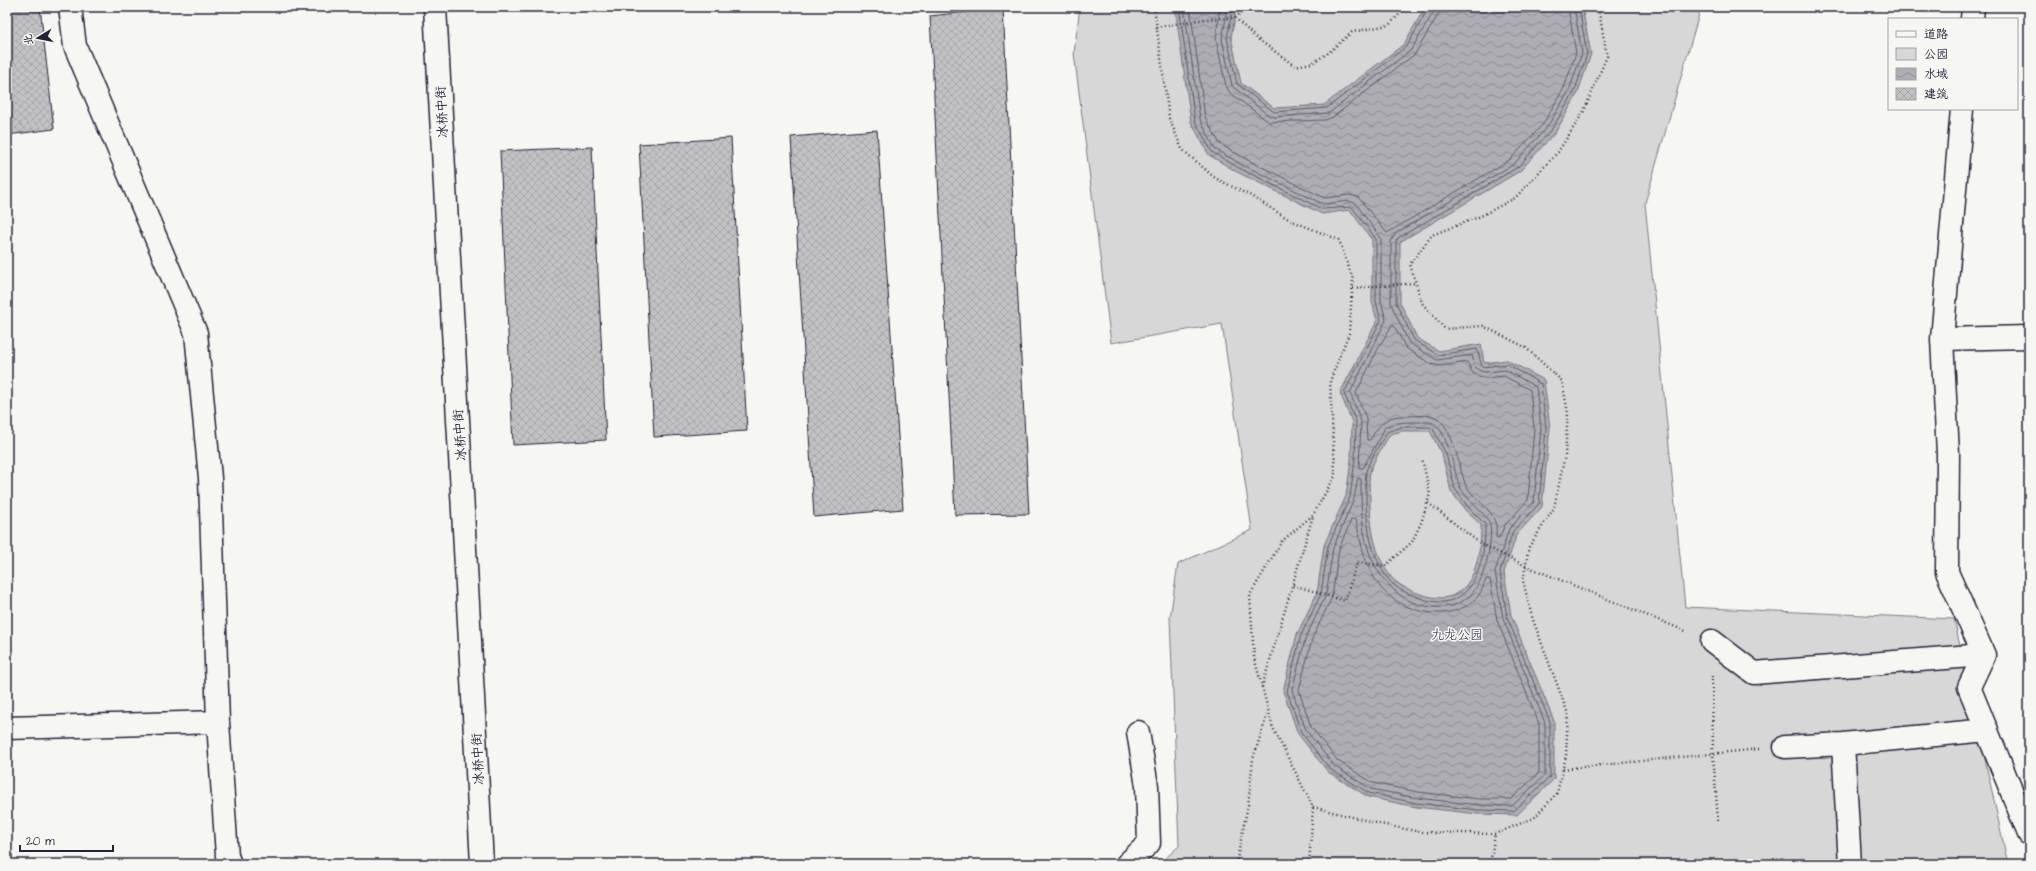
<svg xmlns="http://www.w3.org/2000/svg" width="2036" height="871" font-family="'Architects Daughter','LXGW WenKai TC',sans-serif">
	<defs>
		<pattern id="water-waves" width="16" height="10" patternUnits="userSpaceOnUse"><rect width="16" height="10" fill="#adadb3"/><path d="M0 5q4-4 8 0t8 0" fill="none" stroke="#8c8c93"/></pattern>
		<pattern id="building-cross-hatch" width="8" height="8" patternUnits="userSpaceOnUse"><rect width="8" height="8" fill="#c2c2c4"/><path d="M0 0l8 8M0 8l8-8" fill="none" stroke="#a6a6a9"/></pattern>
	</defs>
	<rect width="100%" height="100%" fill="#f6f6f2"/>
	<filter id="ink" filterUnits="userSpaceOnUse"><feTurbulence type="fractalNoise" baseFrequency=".025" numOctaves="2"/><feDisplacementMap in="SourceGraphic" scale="8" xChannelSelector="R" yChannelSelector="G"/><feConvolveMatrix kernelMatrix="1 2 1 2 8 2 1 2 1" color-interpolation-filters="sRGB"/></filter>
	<g filter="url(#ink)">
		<!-- park -->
		<path fill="#d7d7d7" stroke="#7c7c89" d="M1080,7H1701L1645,203L1685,607L1954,619L2008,864H1159L1179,846L1170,618L1178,564L1252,530L1222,324L1111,343L1074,53Z"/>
		<!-- water -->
		<path fill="url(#water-waves)" stroke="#757583" fill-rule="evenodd" d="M1175,7H1235V18L1231,37L1241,83L1274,108L1324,105L1404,44L1425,7H1582L1591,54L1577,95L1555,133L1520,171L1400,242V302L1417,338L1439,351L1481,344L1484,363L1507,360L1544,380L1550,428L1542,507L1517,534L1504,572L1511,615L1554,721V779L1517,815L1478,814L1416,807L1368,797L1328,772L1298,734L1283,691L1297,634L1317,593L1324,545L1346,496L1351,460L1352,422L1340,393L1377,321L1372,302V240L1350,210L1322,214L1237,172L1209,155L1191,122ZM1403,431H1430L1442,455L1451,491L1465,510L1481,525C1481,561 1471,610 1424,595C1413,592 1401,587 1392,578C1375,557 1370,526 1370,500C1370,492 1368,481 1370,472C1373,461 1384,445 1390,434Z"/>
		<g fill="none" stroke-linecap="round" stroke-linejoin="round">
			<!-- shore -->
			<path stroke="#5a5a6b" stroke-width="1" d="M1179,7L1195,121L1212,152L1239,168L1322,209L1352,207L1376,239V302L1381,320L1344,393L1356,422L1355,460L1350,497L1328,546L1321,594L1301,635L1287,691L1301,732L1330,769L1369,793L1416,803L1478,810L1514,811L1550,777V722L1507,617L1500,572L1513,531L1539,504L1546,428L1541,384L1507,364L1482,367L1477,349L1438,355L1414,340L1396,303V242L1398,238L1518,167L1551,130L1574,93L1587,54L1579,7
				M1184,7L1200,119L1215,149L1241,164L1323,204L1349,201L1355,203L1381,238V301L1386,320L1350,393L1361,421L1359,468H1363L1386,426C1397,422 1407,422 1418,422C1423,422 1429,421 1433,423C1448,430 1454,473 1460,487C1465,498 1488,516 1490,524C1493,541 1485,577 1474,591C1457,614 1420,610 1400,595C1362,566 1361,523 1361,479L1358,478L1354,499L1333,548L1326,595L1306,637L1292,690L1306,730L1334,766L1371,789L1417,798L1479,805L1512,806L1545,775V723L1503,618L1495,572L1509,529L1534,502L1541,428L1536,387L1506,370L1485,372L1480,371L1475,367L1472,355L1437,360L1409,343L1391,304V241L1396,233L1514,164L1547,127L1569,91L1582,53L1574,7
				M1190,7L1205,117L1220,144L1244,158L1324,198L1350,195L1358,197L1387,233L1511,159L1543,124L1564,88L1576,53L1568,7
				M1220,7L1216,39L1226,86L1230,93L1269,122L1325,120L1333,117L1415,54L1438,15L1440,7
				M1226,7V18L1222,39L1232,86L1268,115L1274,117L1329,113L1411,50L1433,13L1434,7
				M1231,7V18L1227,38L1237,84L1274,112L1327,108L1407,46L1429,7
				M1393,324L1406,348L1431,364L1441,366L1467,362L1472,372L1478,377L1486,378L1504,376L1530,390L1534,428L1528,500L1505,525L1499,538L1496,537C1496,532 1497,526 1495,522C1492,508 1471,498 1465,483C1459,468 1453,425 1435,417C1428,414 1416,416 1408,416C1386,415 1380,423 1370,440H1367L1366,418L1356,393L1379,347Z
				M1403,427H1429L1433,429L1446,454L1455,489L1468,507L1485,524C1486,563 1472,615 1423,599C1411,595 1397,590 1389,580C1370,555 1366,524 1366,494C1366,487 1365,479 1366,472C1368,462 1381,442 1387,432Z
				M1352,519L1356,520C1361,544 1365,568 1381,588C1403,614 1455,625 1479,595C1482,591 1484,584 1486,579H1490L1497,620L1539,724V773L1511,799H1479L1418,792L1373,783L1338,761L1311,727L1299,690L1312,639L1332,597L1339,549Z"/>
		</g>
		<!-- building -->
		<path fill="url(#building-cross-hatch)" stroke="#22223b" d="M7,7H40L54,129L7,135Z
			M1003,8L1029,514L955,515L930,16Z
			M877,130L903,509L814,517L791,137Z
			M731,138L747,431L654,437L639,144Z
			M592,147L606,440L513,445L500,151Z"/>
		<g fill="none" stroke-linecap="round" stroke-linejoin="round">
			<!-- minor casing -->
			<g stroke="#22223b" stroke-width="25">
				<path id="minor" d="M70,7L75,46L196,333L210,478L218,722L227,856L230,864
					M435,7C450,293 468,578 482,864
					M1972,19L1973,7
					M1962,109L1942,339L1948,454L1947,572L1984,655L1969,687L2029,834
					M1942,339L2029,337
					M1712,641L1754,673L1984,655
					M7,728L218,722
					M1843,744L1850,864
					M1785,747L1843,744L1987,730
					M1127,864L1149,843L1147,786L1138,732"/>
			</g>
			<!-- path -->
			<path stroke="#22223b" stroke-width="2.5" stroke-dasharray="1 3" stroke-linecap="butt" d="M1154,7L1169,118L1182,149L1215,178L1251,196L1290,220L1339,240L1353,279L1349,333L1330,381L1335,476L1313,515L1282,541L1250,595L1254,657L1273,728L1313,807L1309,864
				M1235,18L1255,37L1295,66L1312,63L1327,54L1352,32L1389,25L1406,7
				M1156,27L1205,19L1235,18L1247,7
				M1353,288L1416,283
				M1428,503L1481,544L1526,566L1688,632
				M1293,585L1345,601L1357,562L1385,566L1412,542L1421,523L1430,494L1422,458
				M1712,676L1713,754L1718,821
				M1262,687L1313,516
				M1563,769L1759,749
				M1313,807L1380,824L1420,832L1495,834L1534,818L1557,793L1566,755L1568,714L1532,617L1523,581L1529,547L1554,508L1565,455L1568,413L1562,381L1525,347L1483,326L1445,329L1422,303L1410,264L1432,235L1481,216L1515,198L1558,152L1584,111L1607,56L1598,7
				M1236,864L1248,805L1253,759L1268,712
				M1488,864L1491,858L1495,834"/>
			<!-- minor -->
			<use href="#minor" stroke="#f6f6f2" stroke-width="22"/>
		</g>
	</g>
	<g text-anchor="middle" stroke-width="3" stroke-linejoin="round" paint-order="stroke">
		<!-- street labels -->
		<g font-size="13" fill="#22223b" stroke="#f6f6f2">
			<text transform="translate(441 112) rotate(-93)" y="5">冰桥中街</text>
			<text transform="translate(459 435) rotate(-94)" y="5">冰桥中街</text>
			<text transform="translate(477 759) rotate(-93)" y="5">冰桥中街</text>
		</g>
		<!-- park labels -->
		<g font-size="13" fill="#4f4f62" stroke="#f6f6f2">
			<text x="1457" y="639">九龙公园</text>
		</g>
	</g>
	<!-- margin -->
	<rect width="2036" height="871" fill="none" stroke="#f6f6f2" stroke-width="24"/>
	<rect x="12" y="12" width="2012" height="847" fill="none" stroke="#22223b" stroke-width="1.5" filter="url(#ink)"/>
	<!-- legend -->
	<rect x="1888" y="18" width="130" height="92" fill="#f6f6f2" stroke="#a1a1a9"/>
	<rect x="1896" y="31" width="20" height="6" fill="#f6f6f2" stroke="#a1a1a9"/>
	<text x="1924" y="38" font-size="12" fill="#22223b">道路</text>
	<rect x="1896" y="48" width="20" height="12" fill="#d7d7d7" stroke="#a1a1a9"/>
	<text x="1924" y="58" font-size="12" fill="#22223b">公园</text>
	<rect x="1896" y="68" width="20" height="12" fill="url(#water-waves)" stroke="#a1a1a9"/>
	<text x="1924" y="78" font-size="12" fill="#22223b">水域</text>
	<rect x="1896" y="88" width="20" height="12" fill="url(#building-cross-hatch)" stroke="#a1a1a9"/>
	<text x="1924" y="98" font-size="12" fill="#22223b">建筑</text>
	<!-- north arrow -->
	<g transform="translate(38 38) rotate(260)" stroke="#f6f6f2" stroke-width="3" paint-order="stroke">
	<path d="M0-3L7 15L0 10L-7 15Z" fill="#22223b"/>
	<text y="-6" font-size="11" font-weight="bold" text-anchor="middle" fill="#22223b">北</text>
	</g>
	<!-- scale -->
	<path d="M20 845v6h93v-6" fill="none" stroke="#22223b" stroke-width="2"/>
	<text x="26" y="845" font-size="12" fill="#22223b" stroke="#f6f6f2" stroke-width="3" paint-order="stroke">20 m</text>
</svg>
